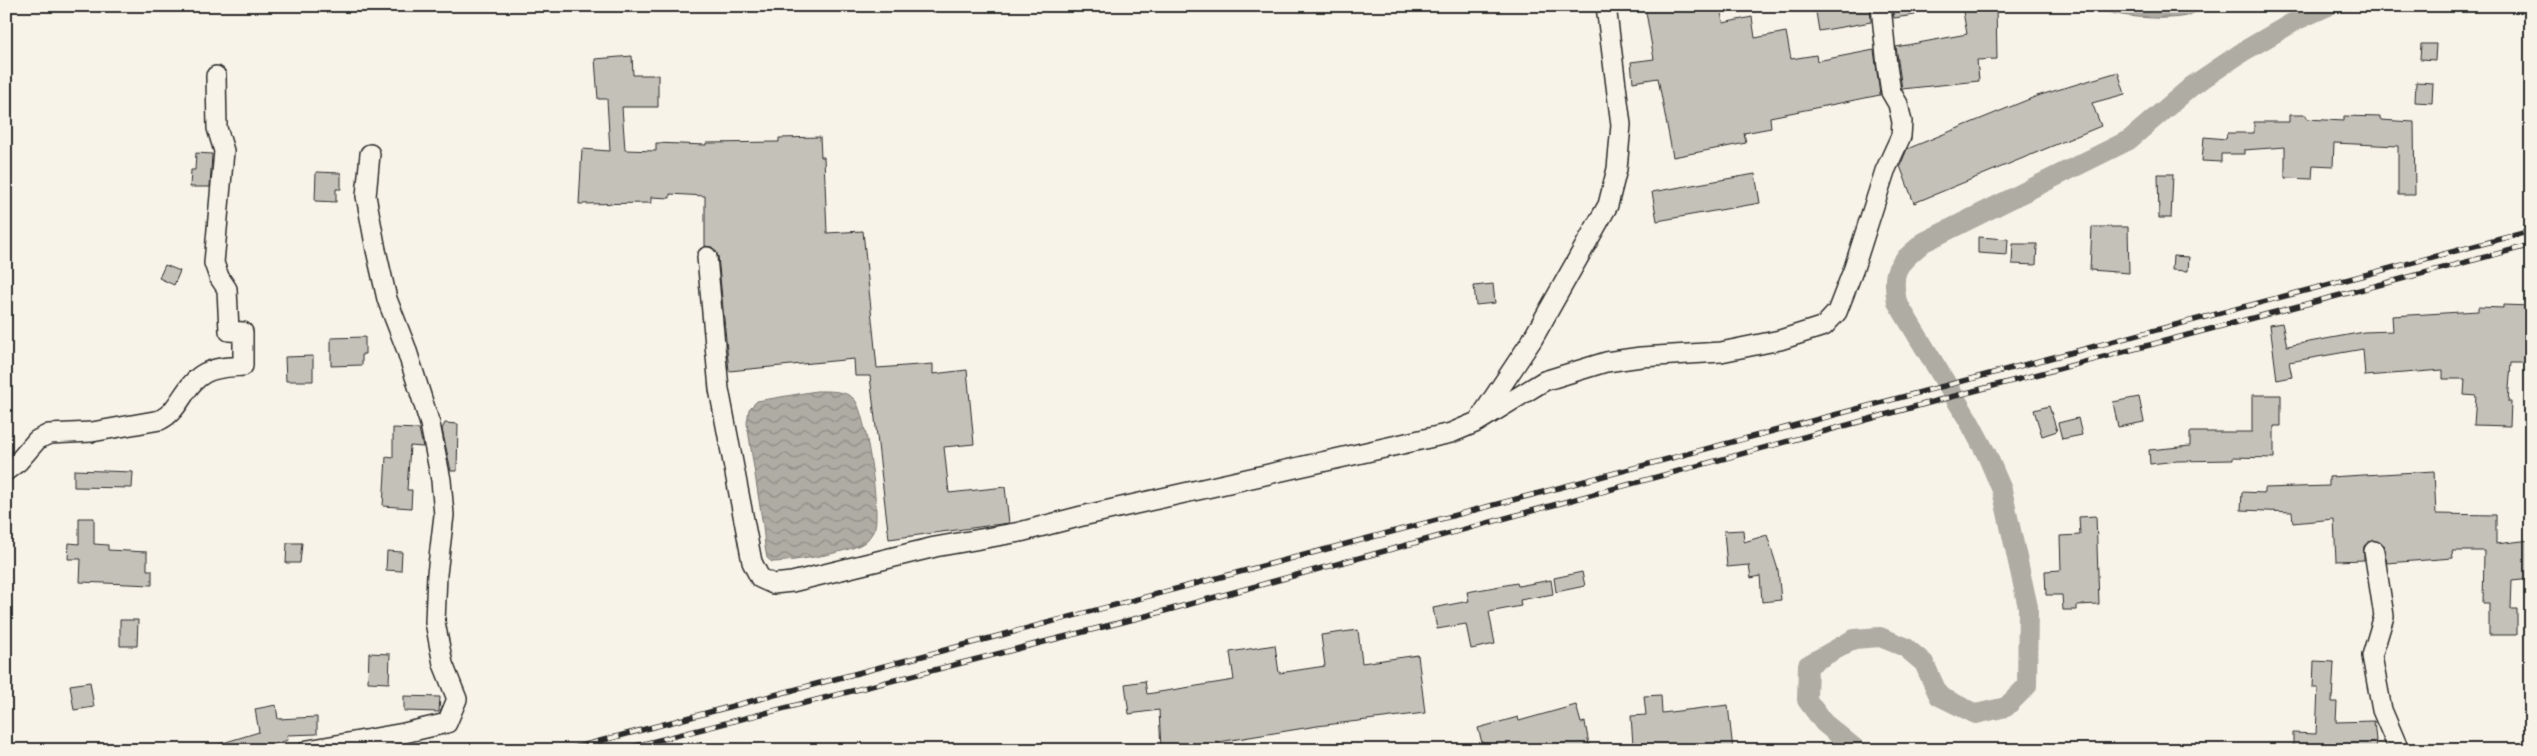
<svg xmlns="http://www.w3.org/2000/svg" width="2537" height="756" font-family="'Architects Daughter',sans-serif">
	<defs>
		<pattern id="water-waves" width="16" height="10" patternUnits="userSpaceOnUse" patternTransform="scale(1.25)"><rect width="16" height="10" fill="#afaca4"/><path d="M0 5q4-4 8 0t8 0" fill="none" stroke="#8f8c86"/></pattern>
	</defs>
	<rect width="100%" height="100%" fill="#f7f3e8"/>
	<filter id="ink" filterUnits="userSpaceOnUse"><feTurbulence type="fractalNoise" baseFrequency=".02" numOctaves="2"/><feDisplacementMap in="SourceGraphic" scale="10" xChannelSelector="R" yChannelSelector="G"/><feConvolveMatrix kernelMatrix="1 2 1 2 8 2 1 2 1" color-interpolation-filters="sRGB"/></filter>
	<g filter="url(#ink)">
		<!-- water -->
		<path fill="url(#water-waves)" stroke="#7a7874" d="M2091,6H2207C2201,9 2193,14 2186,16C2164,21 2111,17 2091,6Z
			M816,391C828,391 847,390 855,400C866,414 880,510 875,527C874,531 870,537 867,540C858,552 789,562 772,562L767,558L765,547L763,526L747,423L749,409L757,401Z"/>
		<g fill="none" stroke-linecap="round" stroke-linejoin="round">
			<!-- canal -->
			<path stroke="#afaca4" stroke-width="20" d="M1857,750L1824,723L1807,700L1808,665L1854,639L1880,637L1905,647L1924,663L1939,696L1976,714L2006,707L2027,686L2028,607L2002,490L1987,455L1969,421L1897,302C1890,267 1899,264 1924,242L2129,140L2192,86L2244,51L2299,19L2328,6"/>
		</g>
		<!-- building -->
		<path fill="#c4c1b9" stroke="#2b2b2b" d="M1645,6H1720L1723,23L1752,17L1755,38L1786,32L1791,59L1816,55L1817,61L1874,50L1880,95L1770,117L1771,128L1744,133L1746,143L1673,157L1658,78L1633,82L1631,62L1654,59Z
			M1815,6H1870L1871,22L1819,31Z
			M1892,6H1914L1915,15L1894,18Z
			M1962,6H1996L1997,59L1977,60L1979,81L1902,89L1896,47L1967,34Z
			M2421,44H2436L2435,60L2420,59Z
			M632,56L633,75H658V107H622L625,150L656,151V143L706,145V143L779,142V138L820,137L821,157H824L827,233L863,231L877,368L933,364V374L967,370L974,444L944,447L949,493L1005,487L1009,523L889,539L870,376H855L854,359L729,371L718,256L712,247L705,246V196L670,194V198L651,197V203L579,204L582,149L610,151L607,99H598L595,59Z
			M2118,72L2125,94L2092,103L2101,126L1914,203L1900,166L1907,149L2037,96Z
			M2416,82L2433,83L2432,103L2415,102Z
			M2289,115H2306L2307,119L2344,121V116L2380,117V120L2414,122L2415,195H2398V146L2334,143L2333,166L2313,165L2312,179L2285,178V147L2244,150V154H2221V162L2202,161L2204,137L2226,139L2227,133H2254V122H2289Z
			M196,153L212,154L210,187H190L191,170H195Z
			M316,172L341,173V189H336V202L315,201Z
			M1755,174L1760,203L1657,221L1652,192Z
			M2158,174H2173L2171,218H2159Z
			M2092,227H2128L2129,273L2090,270Z
			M1978,237L2008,239L2007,255L1978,253Z
			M2013,244H2037L2036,265L2012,264Z
			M2173,256L2189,257L2188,271L2172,270Z
			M165,265L180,271L174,285L159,278Z
			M1493,284L1495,303L1476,305L1474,286Z
			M2503,305L2531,306V363H2511L2508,402H2511L2510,426L2474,425L2476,396L2464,395L2465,379H2443V370L2365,376L2363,349L2289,362L2292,377L2277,380L2270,325L2282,323L2287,346L2364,332L2393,331L2392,316L2478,311V307L2503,308Z
			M365,337V354H362V365L331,366V338Z
			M313,356V381H286L285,357Z
			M2252,395H2281V426H2274V458L2233,457V460L2177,461L2150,464L2149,450L2190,446V432H2252Z
			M2139,397L2144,422L2118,427L2113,402Z
			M2049,406L2057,431L2042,436L2034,410Z
			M2078,418L2082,435L2062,439L2058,423Z
			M445,423L458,424L457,471H451L442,429Z
			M393,428L419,429L423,447L410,446L407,490H412L411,508L383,506L386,457L393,458Z
			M74,470L133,472L132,488L74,487Z
			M2434,471L2436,514L2496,515V544L2531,540V579L2512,581L2511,609H2517V635H2489V604H2483L2484,551H2452L2453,558L2387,563L2383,544L2373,540L2364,546V560L2336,561L2334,519L2293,523L2292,512L2241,510L2242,492L2264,493V488L2329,486V477Z
			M2096,516L2099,604L2077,605V610H2063L2062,595H2046L2045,571L2061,570L2060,536L2080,535L2079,517Z
			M79,518H94V544L108,545V550L147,552V570H152V585L80,582L81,559H68L69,543L79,544Z
			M1743,530L1744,542L1767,535L1778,570L1781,600L1762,602L1760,576L1751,578L1749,565L1727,567L1724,531Z
			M287,543H302L300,563H286Z
			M387,551L402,552L401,571L386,570Z
			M1582,572L1585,586L1556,592L1554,578Z
			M1551,580L1553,594L1520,600L1521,606L1489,612L1495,644L1471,649L1466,624L1437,629L1433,608L1469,601L1467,592L1517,583L1518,586Z
			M120,620H138L137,646H120Z
			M1358,630L1362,663L1418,655L1425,713L1317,726L1170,750H1161L1159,710L1129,714L1125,684L1145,681L1147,694L1234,680L1230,652L1275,645L1279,673L1325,666L1321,635Z
			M369,653L390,654L389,683L368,682Z
			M2314,661L2334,662L2332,702H2337L2336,722L2374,721L2377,750H2293V733L2316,734L2318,688H2313Z
			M90,682L94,707L74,710L70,685Z
			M1661,695L1662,713L1728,705L1733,750H1649L1648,744L1633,745L1631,716L1646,715L1644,696Z
			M404,696L440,697L439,712L404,711Z
			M276,705L278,719L317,717V734L287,735L288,740L255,750H214L213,746L259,732L255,709Z
			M1576,705L1581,723L1585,722L1590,750H1484L1478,728L1518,717L1519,721Z"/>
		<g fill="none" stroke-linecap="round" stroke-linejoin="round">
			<!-- minor casing -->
			<g stroke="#2b2b2b" stroke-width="22">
				<path id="minor" d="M707,257L719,389L752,562L760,578L773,584L792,582L935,547L1020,532L1082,516L1451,433L1477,422L1544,381L1606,362L1641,357L1721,352L1780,340L1824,326L1837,312L1854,268L1885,171L1901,136L1902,122L1898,104L1891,92L1887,66L1881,6
					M1482,415L1532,340L1608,205L1617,169L1621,125L1606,6
					M6,471L18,462L37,440L49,434L92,432L160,420C180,411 184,384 205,373C216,367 230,367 243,366V332L229,331L227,289L219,277L214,263L224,151L217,128L216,76
					M2374,551L2384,616L2372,656L2382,710L2399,750
					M308,750L404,733L447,723L457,699L443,664L435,622L437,574L444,515L441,480L430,424L406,348L387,299L376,250L366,196L370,154"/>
			</g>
			<!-- minor -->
			<use href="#minor" stroke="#f7f3e8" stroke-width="19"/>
			<!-- rail casing -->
			<g stroke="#2b2b2b" stroke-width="5.5">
				<path id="rail" d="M566,750L2531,231
					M620,750L1146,616L1932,402L2531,245"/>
			</g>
			<!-- rail -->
			<use href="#rail" stroke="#f7f3e8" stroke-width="4" stroke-dasharray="11" stroke-linecap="butt"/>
		</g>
	</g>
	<!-- margin -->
	<rect width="2537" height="756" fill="none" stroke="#f7f3e8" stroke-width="25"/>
	<rect x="12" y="12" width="2512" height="731" fill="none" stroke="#2b2b2b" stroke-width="2" filter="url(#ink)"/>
</svg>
